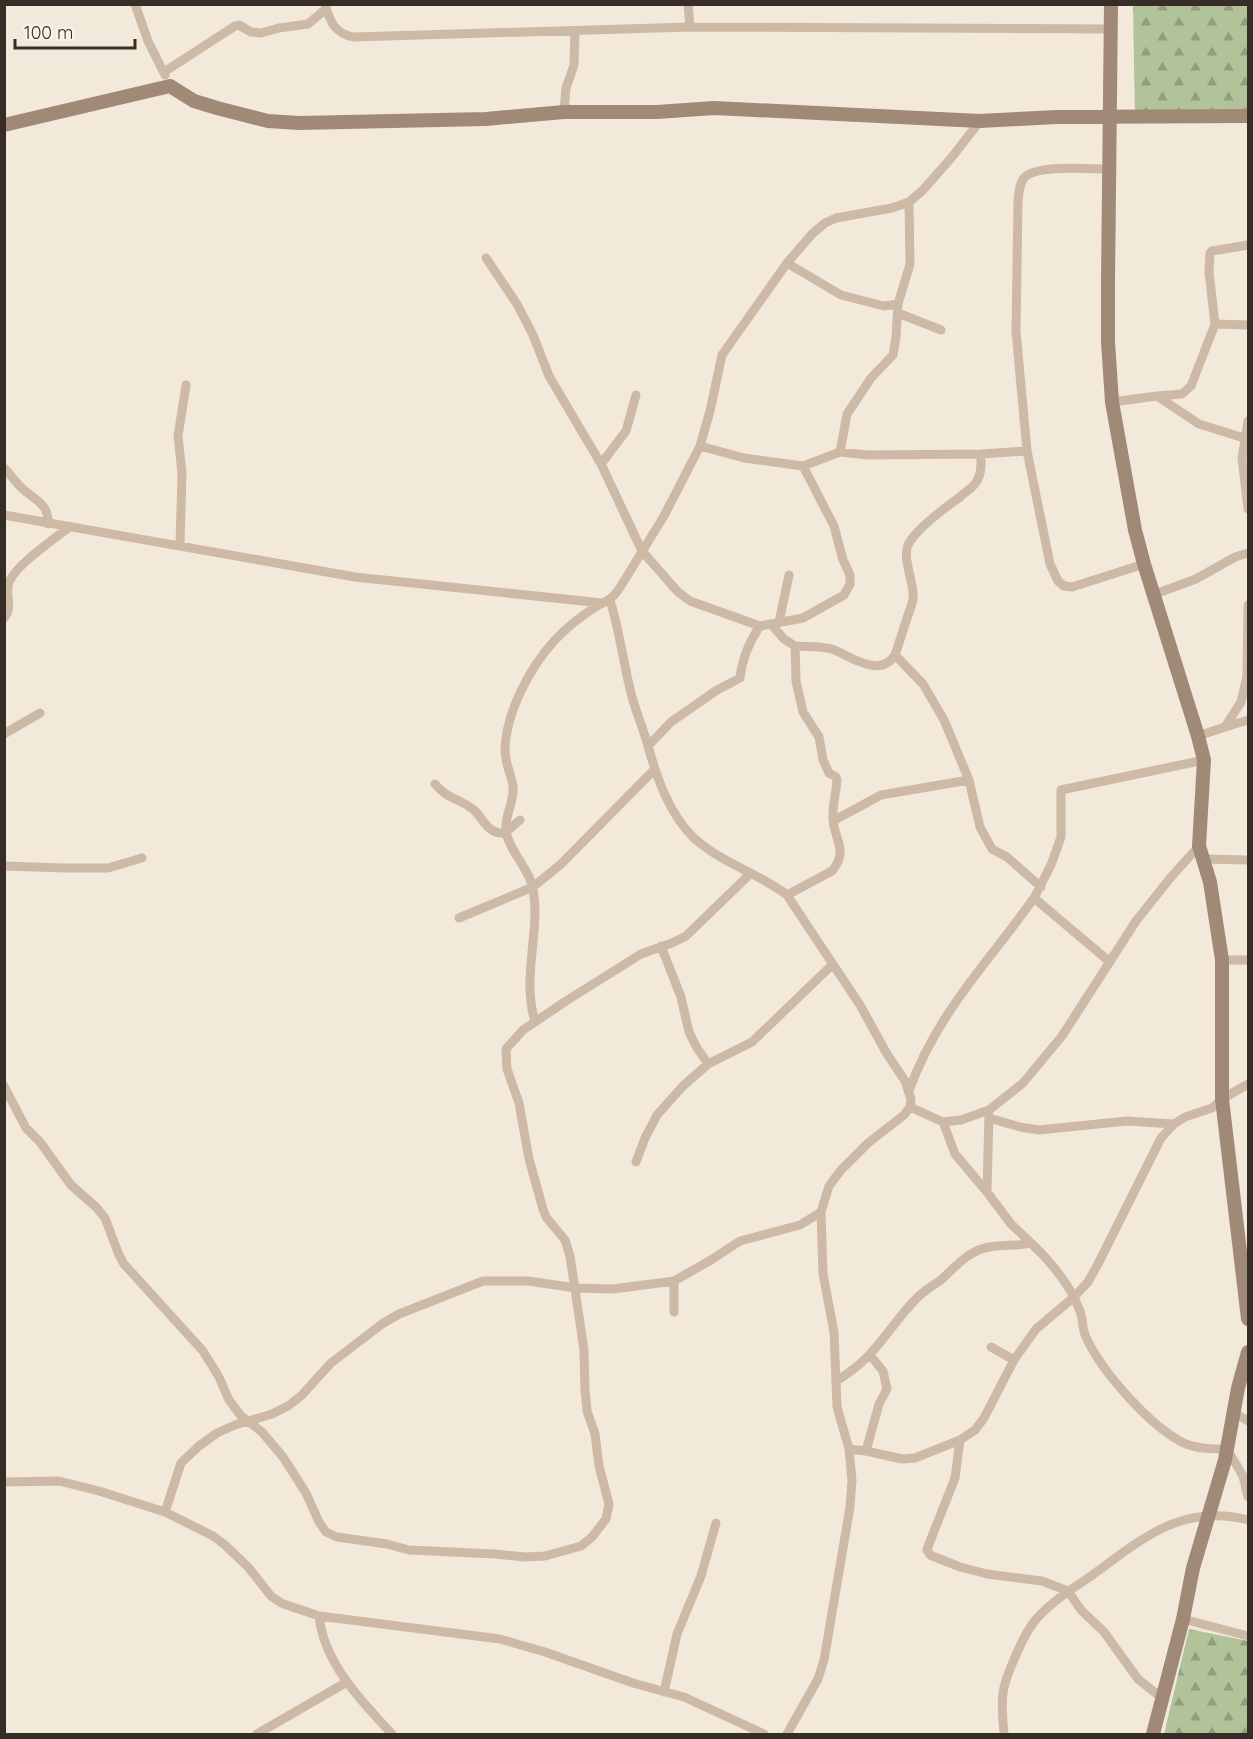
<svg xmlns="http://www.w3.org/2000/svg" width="1253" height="1739" font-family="Quicksand,sans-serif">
	<defs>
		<pattern id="forest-firs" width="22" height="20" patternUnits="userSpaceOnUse" patternTransform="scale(1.5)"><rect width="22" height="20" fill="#b2c39a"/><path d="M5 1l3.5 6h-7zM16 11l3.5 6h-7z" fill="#929f7e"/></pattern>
	</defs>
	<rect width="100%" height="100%" fill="#f3e9db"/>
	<!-- forest -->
	<path fill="url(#forest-firs)" d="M1133,5H1248V118L1135,122Z
		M1189,1629L1248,1641V1734H1164Z"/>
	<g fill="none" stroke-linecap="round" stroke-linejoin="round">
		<!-- street -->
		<path stroke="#ccbaa6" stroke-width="9" d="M135,4L148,41L165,75
			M325,4C330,22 335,34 354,37L690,27L1111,29
			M688,4L690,27
			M164,72L235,26L239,25L251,32L261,33L279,28L308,24L326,9
			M564,112L566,88L574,65L575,32
			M1109,169C1091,169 1035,164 1024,178C1019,184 1019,193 1018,201L1016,331L1027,451L1050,564L1058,581L1064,586L1072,587L1144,564
			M486,258L517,304L533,335L549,376L601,464L642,551L678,592L690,601L760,626L803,618L844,595L850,584V575L843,560L834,526L803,466
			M787,263L841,295L884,306L898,304
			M898,313L941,330
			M1215,324L1248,325
			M1157,396L1182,394L1191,386L1215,324L1209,272L1210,253L1212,251L1248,245
			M1112,402L1157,396L1199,424L1244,438
			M1248,421L1242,458L1248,509
			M700,446L744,458L803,466L840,452L868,455L981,454L1027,451
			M840,452L847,414L871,378L893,355L896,337L898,304L910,264L909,202
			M981,454C981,463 982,473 977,481C973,488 965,492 960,497C946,507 915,530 908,545C902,559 915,584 913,600L895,655L923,684L944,720L969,780L980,827L992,849L1007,857L1041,887
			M601,464L626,431L636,395
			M4,468C11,475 17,484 24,490C37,501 49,505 48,524
			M4,515L355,577L602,603
			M180,545L182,473L178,436L186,385
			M1155,594L1196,579L1235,557L1248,553
			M610,600C619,629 623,660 630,689C634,708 643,727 648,746C657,778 669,814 694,838C720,862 760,874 787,895L860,1005L887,1054L905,1081L911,1099L910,1107L904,1115L868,1143L841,1170L829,1186L821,1212L823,1274L834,1332L837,1407L849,1449L852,1481L850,1507L824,1660L818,1679L787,1734
			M4,618C14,607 4,594 9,582C16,565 53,540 68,528
			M779,622L789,575
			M771,624L784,639L795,646L796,681L803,712L819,737L823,760L829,773L836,777L837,780C836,793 832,807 833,820C834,838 849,851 832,871L787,895
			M795,646C806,647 821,646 832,649C850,656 880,679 895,655
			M1225,727L1248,720
			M4,734L40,713
			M1198,736L1225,727L1241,702L1247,676L1248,605
			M648,746L671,722L717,690L740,678C742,659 749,642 760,626
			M435,784C448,800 462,799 475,811C482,818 488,832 500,833C507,834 514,824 520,820
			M833,821L881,795L969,780
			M1204,859L1248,860
			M4,866L65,868H108L142,858
			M1034,898L1110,962
			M459,918L533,887L561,864L654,770
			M661,946L681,997L689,1032L697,1048L708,1064
			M1222,960H1248
			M535,1021C521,978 541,931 533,889C530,870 508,849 506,831C504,816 515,801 513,786C511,774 505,763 505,750C506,712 530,667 555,640C567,627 580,617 594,608C607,599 609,603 619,589L664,516L700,446L710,411L722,355L787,263L812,234L825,223L836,218L892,208L909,202L923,190L952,157L980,121
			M1248,1084L1222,1099L1212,1108L1185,1117L1174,1124L1161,1138L1099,1262L1088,1282L1074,1297C1077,1305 1081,1311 1082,1319C1083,1325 1083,1331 1086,1337C1101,1371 1152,1429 1186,1444C1199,1449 1214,1449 1227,1449L1243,1476L1248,1480
			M4,1086L26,1128L40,1142L71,1185L96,1207L105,1218L119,1255L124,1264L203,1351L219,1377L229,1400L241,1416L262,1432L283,1457L306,1493L319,1522L326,1532L337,1537L387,1544L409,1550L495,1554L525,1557L545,1556L581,1546L592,1537L606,1519L609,1504L599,1466L595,1434L587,1411L585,1390L584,1350L570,1256L565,1240L546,1217L543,1209L529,1159L519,1103L507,1069L506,1049L523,1030L566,1001L641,954L672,943L686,936L750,874
			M909,1091C929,1034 964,989 1001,942C1012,928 1023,913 1034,898L1051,865L1061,837V790L1204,760
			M910,1107L943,1122L961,1120L989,1110L1023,1083L1062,1036L1136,921L1171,877L1199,846
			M989,1115L987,1192L1011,1224L1031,1243
			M989,1118L1020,1127L1039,1130L1127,1121L1174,1124
			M943,1122L955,1154L987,1192
			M636,1162L645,1138L657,1115L683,1086L708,1064L752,1042L832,965
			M674,1281V1312
			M991,1347L1014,1360
			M836,1381C876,1358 886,1330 915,1300C923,1291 932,1286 941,1280C953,1269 965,1255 981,1249C998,1243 1015,1247 1031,1243C1048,1259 1063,1277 1074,1297L1036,1329L1014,1360L984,1418L975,1430L960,1440L915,1458L902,1459L866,1451L849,1449
			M1233,1412L1248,1421
			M960,1440L955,1478L929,1544L927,1550L930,1555L960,1567L987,1574L1042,1581L1068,1591L1081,1610L1104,1632L1138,1679L1163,1699
			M866,1451L879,1404L887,1389L883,1371L870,1355
			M1243,1476L1248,1497
			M4,1482L59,1481L99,1491L165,1512L213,1536L225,1545L248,1567L271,1596L281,1603L319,1616L500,1639L545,1652L633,1683L684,1697L764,1734
			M165,1512L181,1463L199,1446L217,1433L235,1425L272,1414L288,1406L301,1396L331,1363L382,1324L399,1314L483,1281H528L576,1288L613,1289L674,1281L711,1260L740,1241L800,1225L821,1212
			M319,1616C324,1663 361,1701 392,1734
			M1183,1619L1248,1636
			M664,1692L677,1634L701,1576L716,1523
			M257,1734L347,1682
			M1004,1734C1003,1721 1001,1706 1003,1693C1005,1677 1024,1634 1034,1622C1050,1602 1071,1590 1091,1576C1142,1539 1181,1503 1248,1520"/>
		<!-- secondary -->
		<path stroke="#a08977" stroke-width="14" d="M1111,4L1108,282V342L1112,402L1135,530L1144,564L1198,736L1204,760L1199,846L1210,882L1222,960V1099L1248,1319
			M4,125L170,86L194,101L217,108L268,121L299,123L486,119L564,112H657L714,108L980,121L1057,117L1248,116
			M1153,1734L1183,1619L1193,1568L1225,1460L1238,1388L1248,1352"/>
	</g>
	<!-- border -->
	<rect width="1253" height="1739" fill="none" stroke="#372d27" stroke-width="12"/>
	<!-- scale -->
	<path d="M15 39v9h120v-9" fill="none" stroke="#372d27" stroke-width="3"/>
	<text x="24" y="39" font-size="18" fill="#372d27" stroke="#faf3e7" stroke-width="4.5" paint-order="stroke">100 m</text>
</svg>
